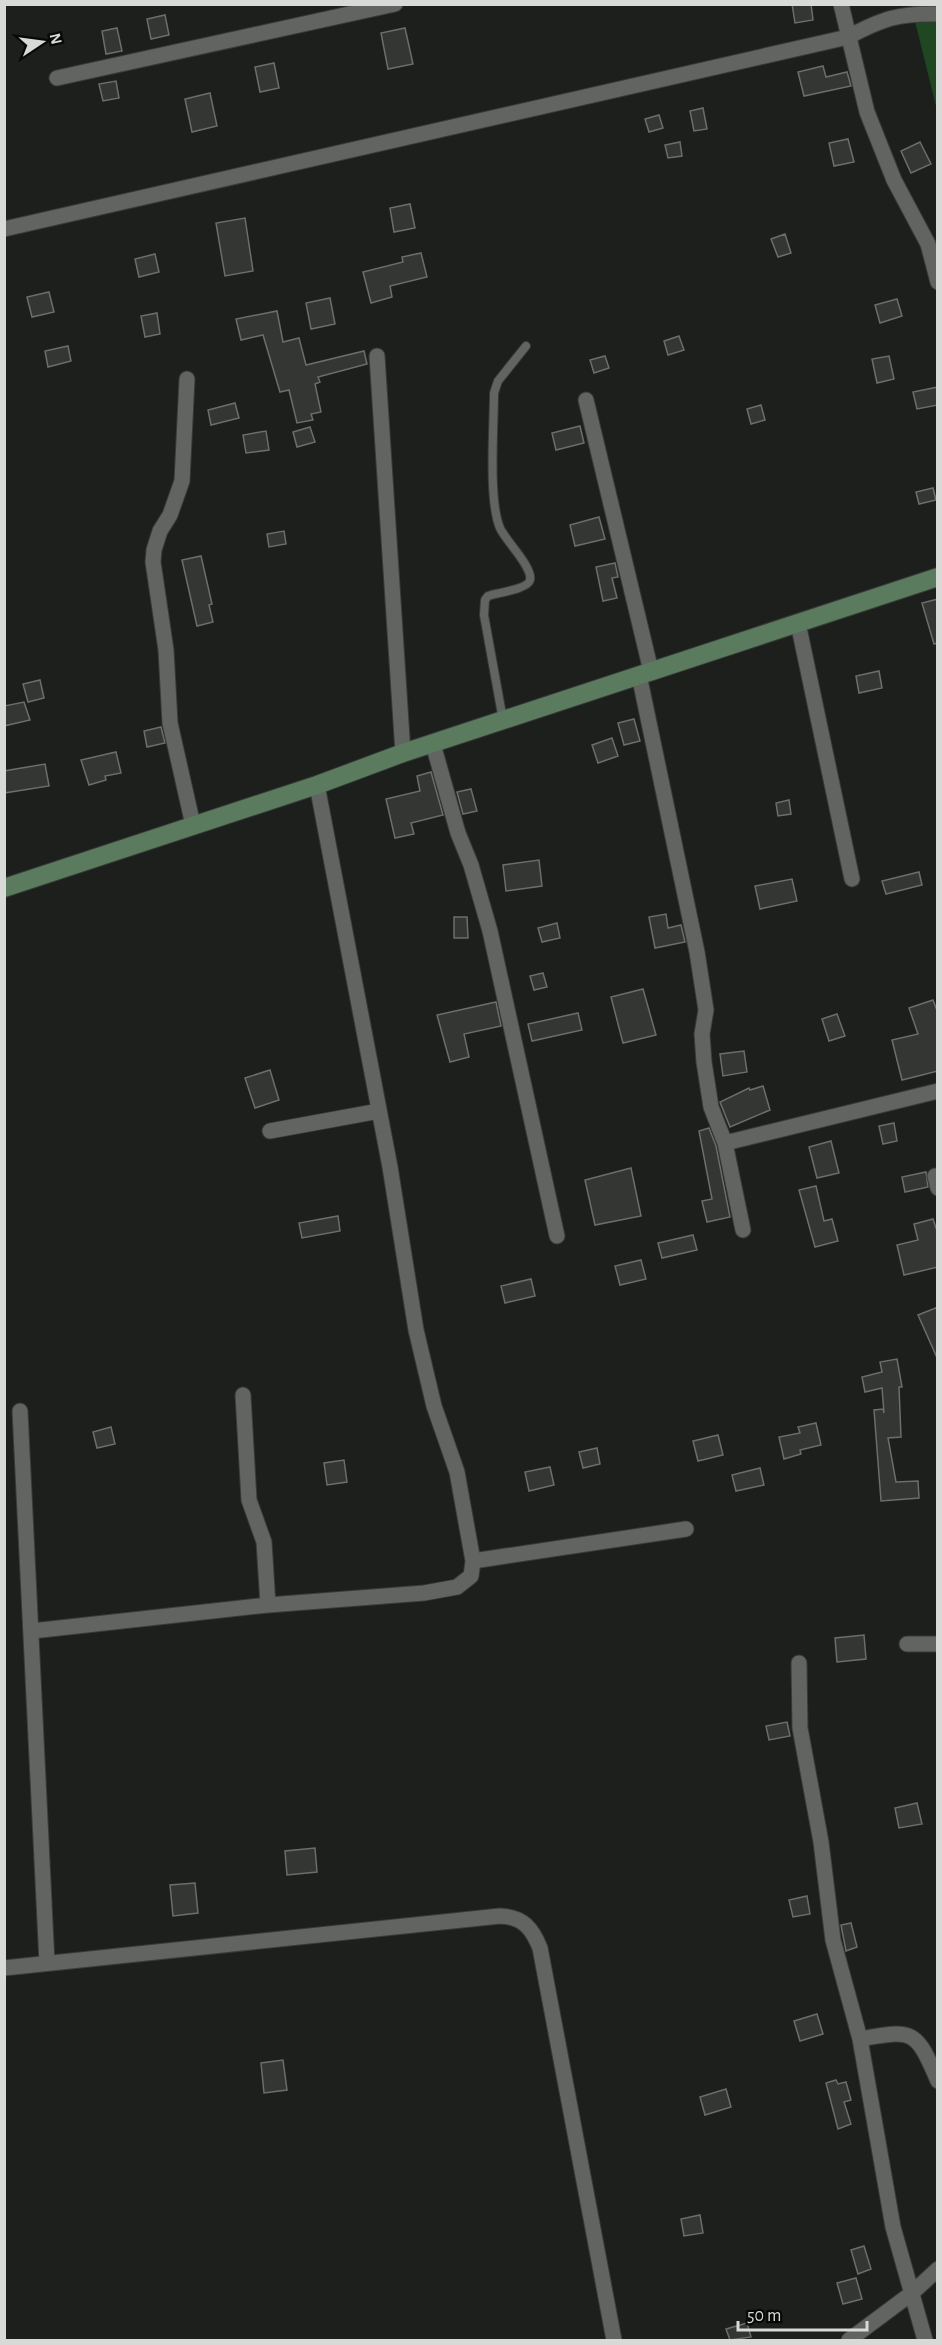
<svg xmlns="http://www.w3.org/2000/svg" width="942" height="2345" font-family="'Alegreya Sans',sans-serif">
	<rect width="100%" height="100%" fill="#1c1f1c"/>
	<!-- green -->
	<path fill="#1f4822" d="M911,5H937V110Z"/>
	<!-- building -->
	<path fill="#333633" stroke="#6b6e6b" stroke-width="1.5" d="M792,4H811L813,20L795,23Z
		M165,15L169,35L151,39L147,19Z
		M117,28L122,51L106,54L102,31Z
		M405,28L413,64L388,69L381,33Z
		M274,63L279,88L260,92L255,67Z
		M823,66L826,77L847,72L851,86L804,96L798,72Z
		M116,81L119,98L103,101L99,84Z
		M210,93L217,126L192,132L185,99Z
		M703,108L707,129L694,131L690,111Z
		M659,115L663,128L649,132L645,119Z
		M848,139L854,162L834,166L829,143Z
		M680,142L682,156L668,158L665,145Z
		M920,142L931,164L911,173L901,151Z
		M410,204L415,228L394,232L390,208Z
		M245,218L253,271L225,276L216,223Z
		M785,234L791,253L778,257L771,239Z
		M421,253L427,277L390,286L392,297L371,303L363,272L403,262L402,257Z
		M155,254L159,272L139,277L135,259Z
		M49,292L54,312L32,317L27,297Z
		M330,298L335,324L311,329L306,303Z
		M897,299L902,316L880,323L875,305Z
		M277,311L283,342L299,338L306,365L364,351L367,364L318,377L320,382L315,384L321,412L311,414L313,420L297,423L289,390L280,392L263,335L241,340L236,319Z
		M157,313L160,334L145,337L141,316Z
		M679,336L684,350L668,355L664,341Z
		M68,346L71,361L48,367L45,351Z
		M605,356L609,368L594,373L590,360Z
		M889,356L894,379L877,383L872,359Z
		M938,387V405L917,409L913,392Z
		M235,403L239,418L211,425L208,410Z
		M761,405L765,420L751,424L747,409Z
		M580,426L584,443L556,450L552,433Z
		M310,427L315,442L297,447L293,432Z
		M266,431L269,450L246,453L243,435Z
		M933,488L936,500L919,504L916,492Z
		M599,517L605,539L575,546L570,525Z
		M284,531L286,544L269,547L267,534Z
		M201,556L212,604L209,605L213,622L197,626L182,560Z
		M615,563L618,577L612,578L617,598L603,601L596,567Z
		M938,599V643L934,644L922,603Z
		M879,671L882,688L859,693L856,676Z
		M40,680L44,698L28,702L23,684Z
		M24,702L30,720L4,726V706Z
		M634,719L640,741L624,745L618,723Z
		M161,727L165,743L147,747L144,731Z
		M612,738L618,756L598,763L592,745Z
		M116,752L121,773L105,776L106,780L89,785L81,760Z
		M45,764L49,786L4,793V771Z
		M431,772L443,815L411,823L414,834L395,838L386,799L420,791L417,776Z
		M471,789L477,811L463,814L457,792Z
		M789,800L791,814L778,816L776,803Z
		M539,860L542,886L506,891L503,865Z
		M919,872L922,885L886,894L882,881Z
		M792,879L797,901L760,909L755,886Z
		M666,914L668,928L681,925L685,942L655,948L649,917Z
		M454,917H467L468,938H454Z
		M557,923L560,938L542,942L538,928Z
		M543,973L547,987L534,990L530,976Z
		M643,989L656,1035L623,1043L611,997Z
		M933,1000L938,1013V1071L902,1080L892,1040L918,1034L909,1008Z
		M496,1002L501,1026L464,1034L469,1057L450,1062L437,1015Z
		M578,1013L582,1030L532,1041L528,1024Z
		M837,1014L845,1036L829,1041L822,1019Z
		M744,1051L747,1072L723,1076L720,1054Z
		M270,1070L279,1100L255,1108L245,1078Z
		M763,1086L770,1110L730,1127L720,1102L749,1088L750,1090Z
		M894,1123L897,1141L883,1144L879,1126Z
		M709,1128L716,1146L730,1217L707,1222L702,1201L712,1199L699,1131Z
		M831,1141L839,1173L817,1178L809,1147Z
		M631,1168L641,1216L595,1225L585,1180Z
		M926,1172L928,1187L905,1192L902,1177Z
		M816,1186L824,1221L832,1219L838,1241L815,1247L799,1190Z
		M338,1216L340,1231L302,1238L299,1223Z
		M933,1219L938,1234V1267L904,1275L897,1245L918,1240L914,1224Z
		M693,1235L697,1250L662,1258L658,1243Z
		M641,1260L646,1279L620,1285L615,1266Z
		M531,1279L535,1296L505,1303L501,1286Z
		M938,1307V1360L918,1315Z
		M897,1359L902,1387H899L901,1437L888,1438L896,1482L918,1481L919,1498L881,1501L874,1410L883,1409L884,1413L882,1388L865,1392L862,1377L882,1372L880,1362Z
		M816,1423L821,1445L800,1450L801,1454L784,1459L779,1437L800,1433L798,1427Z
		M111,1427L115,1444L97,1448L93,1432Z
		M718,1435L723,1455L698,1461L693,1441Z
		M597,1448L600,1464L583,1468L579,1452Z
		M344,1460L347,1482L327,1485L324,1463Z
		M550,1467L554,1485L529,1491L525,1472Z
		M760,1468L764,1485L736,1491L732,1475Z
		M864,1635L866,1659L837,1662L835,1638Z
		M787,1722L790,1736L769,1740L766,1726Z
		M917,1803L922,1824L899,1828L895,1808Z
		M315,1848L317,1872L287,1875L285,1851Z
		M195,1883L198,1913L173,1916L170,1885Z
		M807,1896L810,1914L793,1917L789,1900Z
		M851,1923L857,1947L846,1951L841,1925Z
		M817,2014L823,2034L800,2041L794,2021Z
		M283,2060L287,2090L264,2093L261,2063Z
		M836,2080L838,2084L846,2082L851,2100L844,2102L851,2124L838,2129L826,2083Z
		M726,2089L731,2107L705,2115L700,2097Z
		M700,2215L703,2233L684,2236L681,2219Z
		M864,2246L871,2269L858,2274L851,2250Z
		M856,2278L862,2299L843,2304L837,2283Z
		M747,2323L751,2337L730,2340L726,2329Z"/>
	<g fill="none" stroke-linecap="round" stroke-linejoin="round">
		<!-- lane casing -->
		<g stroke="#393b39" stroke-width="10">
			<path id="lane" d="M503,720L484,615L485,600L488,596C497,593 528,589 530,580C533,567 505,540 500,528C488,500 494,426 494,393L498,381L526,346"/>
		</g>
		<!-- street casing -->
		<g stroke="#393b39" stroke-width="17">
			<path id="street" d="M841,4L867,112L894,180L928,244L938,282
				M57,78L395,4
				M4,229L848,37C882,19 898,13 938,14
				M377,356L403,753
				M187,379L182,481L170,515L160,531L154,550L153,562L166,650L170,723L193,825
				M586,400L651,671
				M798,623L852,879
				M639,675L697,952L706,1010L702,1034L704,1062L711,1107L725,1143L743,1230
				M433,744L458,833L471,865L490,931L557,1236
				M270,1131L379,1111
				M725,1143L938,1091
				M935,1176L938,1188
				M243,1395L249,1500L264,1542L268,1605
				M20,1411L47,1963
				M473,1561L686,1529
				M32,1631L268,1605L424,1593L457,1587L471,1576L473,1561L457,1472L434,1406L416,1330L390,1167L317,785
				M907,1644H938
				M799,1663L800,1728L821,1842L833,1940L860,2039
				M4,1968L500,1916C523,1917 532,1928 540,1948L614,2340
				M849,2340L912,2293L938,2269
				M925,2340L893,2227L860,2039C914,2029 916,2030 938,2081"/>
		</g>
		<!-- secondary casing -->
		<g stroke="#393b39" stroke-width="20">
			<path id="secondary" d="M4,888L317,785L403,753L938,577"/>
		</g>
		<!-- lane -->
		<use href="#lane" stroke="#616461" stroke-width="8"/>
		<!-- street -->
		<use href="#street" stroke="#616461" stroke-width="15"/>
		<!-- secondary -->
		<use href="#secondary" stroke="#5b7b5e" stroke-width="18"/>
	</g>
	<!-- border -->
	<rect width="942" height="2345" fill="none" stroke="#d8dad8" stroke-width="12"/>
	<!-- north arrow -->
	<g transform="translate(42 42) rotate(77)" stroke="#070807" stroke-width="4.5" paint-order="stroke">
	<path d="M0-4.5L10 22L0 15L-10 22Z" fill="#d8dad8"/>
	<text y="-9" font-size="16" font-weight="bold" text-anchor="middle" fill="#d8dad8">N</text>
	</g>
	<!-- scale -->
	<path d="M738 2321v9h129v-9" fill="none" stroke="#d8dad8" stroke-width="3"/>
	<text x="747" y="2321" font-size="18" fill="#d8dad8" stroke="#070807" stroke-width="4.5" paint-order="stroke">50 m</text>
</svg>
